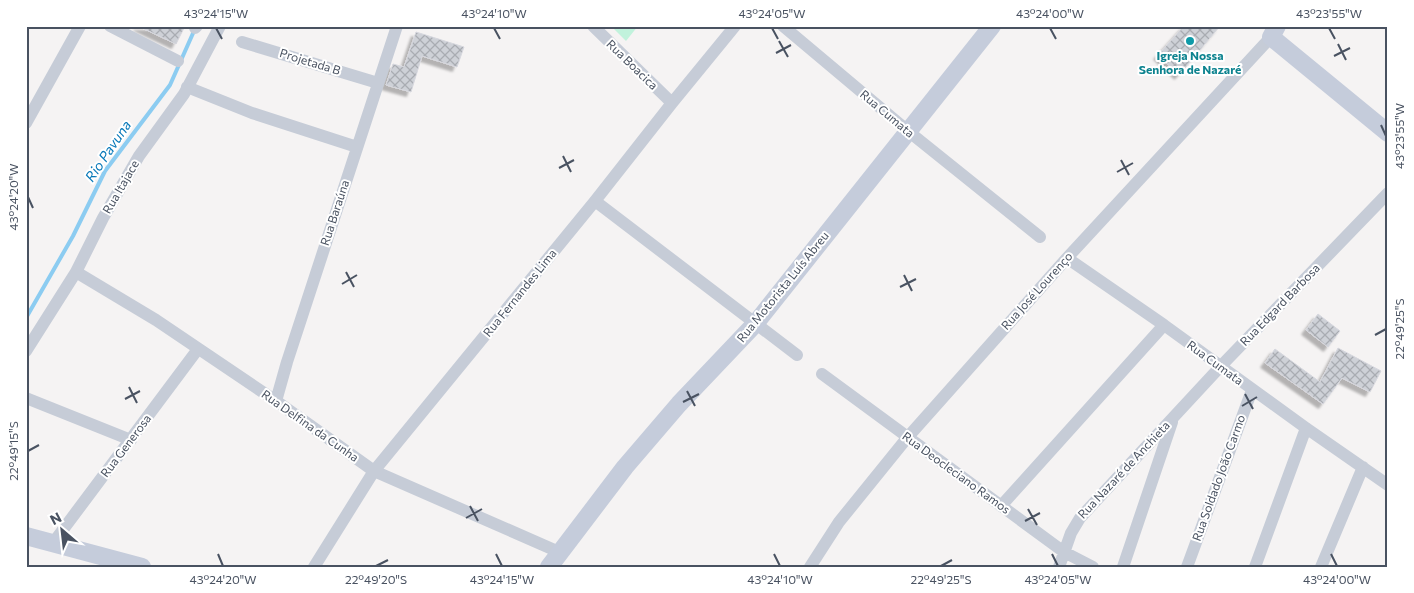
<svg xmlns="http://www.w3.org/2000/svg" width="1414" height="593" font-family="Commissioner,sans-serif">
	<defs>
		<pattern id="building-cross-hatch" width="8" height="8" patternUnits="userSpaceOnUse" patternTransform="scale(1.25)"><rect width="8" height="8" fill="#ced1d7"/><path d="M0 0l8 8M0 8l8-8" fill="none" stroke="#a9acb2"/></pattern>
		<filter id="shadow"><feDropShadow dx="-4.5" dy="4.5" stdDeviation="1" flood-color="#0004"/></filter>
	</defs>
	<rect width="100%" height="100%" fill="#f5f3f3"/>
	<!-- grass -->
	<path fill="#c1f2dc" d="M611,26H638L626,41Z"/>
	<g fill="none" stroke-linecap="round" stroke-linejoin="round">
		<!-- stream -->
		<path stroke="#8cccf1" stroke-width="4" d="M26,318L73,236L105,171L170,85L194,31"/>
	</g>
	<!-- building -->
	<path fill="url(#building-cross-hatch)" stroke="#d6d7de" filter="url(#shadow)" d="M138,26H185L176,44Z
		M1184,26H1220L1179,75L1158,55Z
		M416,32L464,47L457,67L422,56L411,92L386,85L393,64L404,67Z
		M1318,314L1340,331L1328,347L1306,330Z
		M1338,348L1381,371L1370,392L1342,378L1323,404L1265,363L1275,349L1320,382Z"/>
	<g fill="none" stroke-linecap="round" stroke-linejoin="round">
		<!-- street -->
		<path stroke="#c6ccd7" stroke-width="12" d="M110,26L178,61
			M593,26L672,103
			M783,26L908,131L1040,237
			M195,28L197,26
			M242,42L378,83
			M187,87L252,113L357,147
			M26,123L80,26
			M595,201L797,355
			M1067,258L1164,325L1306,428L1388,485
			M76,272L156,320L276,401L374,471L559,552
			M26,351L76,272L103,218L139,156L184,94L220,26
			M822,374L1064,552L1093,567
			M26,398L131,440
			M276,401L287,362L397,26
			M1001,506L1164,325
			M53,543L198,349
			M314,567L374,471L595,201L672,103L735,26
			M810,567L839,522L907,438L1067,258L1271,37
			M1059,567L1071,533L1080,518L1220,367L1388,193
			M1123,567L1172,422
			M1187,567L1252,390
			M1255,567L1306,428
			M1321,567L1363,467"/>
		<!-- secondary -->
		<path stroke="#c5ccdb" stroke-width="18" d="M1277,26L1271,37L1388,133
			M26,536L142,567
			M549,567L625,467L679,404L755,324L992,26"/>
	</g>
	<!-- ticks -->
	<path fill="none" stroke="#495261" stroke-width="2" d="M216,28L222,39M494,28L500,39M772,28L778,39M1050,28L1056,39M1329,28L1335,39M779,41L788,57M1338,44L1346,60M776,53L791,45M1334,56L1350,48M1381,125L1386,136M563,156L571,172M1121,160L1129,175M559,168L574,160M1117,172L1133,163M28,197L33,208M346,272L354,287M904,275L912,291M342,284L357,275M900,287L916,279M1375,335L1386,329M129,387L137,403M687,391L695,406M1245,394L1253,409M125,399L140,391M683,402L699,394M1242,406L1257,397M28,451L39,445M470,506L478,521M1028,509L1037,525M466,518L482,509M1025,521L1040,513M218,554L223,566M496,554L502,566M774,554L780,566M1052,554L1058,566M1331,554L1337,566M376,566L388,560M941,566L952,560"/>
	<!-- markers -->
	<circle fill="#0f9aa8" stroke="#fff" stroke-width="2" cx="1190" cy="41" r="5"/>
	<g text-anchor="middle" stroke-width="4" stroke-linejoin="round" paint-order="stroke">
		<!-- culture labels -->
		<g font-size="12" font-weight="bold" fill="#0d838f" stroke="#fff">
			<text x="1190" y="60">Igreja Nossa<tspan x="1190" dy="14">Senhora de Nazaré</tspan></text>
		</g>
		<!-- street labels -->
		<g font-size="12" fill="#495261" stroke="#fff">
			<text transform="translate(310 62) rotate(17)" y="4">Projetada B</text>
			<text transform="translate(632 65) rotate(44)" y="4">Rua Boacica</text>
			<text transform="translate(887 114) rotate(40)" y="4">Rua Cumata</text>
			<text transform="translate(121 187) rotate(-60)" y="4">Rua Itajace</text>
			<text transform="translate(335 213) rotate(-72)" y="4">Rua Baraúna</text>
			<text transform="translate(783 287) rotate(-51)" y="4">Rua Motorista Luís Abreu</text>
			<text transform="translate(1037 291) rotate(-48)" y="4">Rua José Lourenço</text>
			<text transform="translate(520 293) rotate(-51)" y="4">Rua Fernandes Lima</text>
			<text transform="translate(1280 305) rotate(-46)" y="4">Rua Edgard Barbosa</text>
			<text transform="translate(1215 363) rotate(36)" y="4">Rua Cumata</text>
			<text transform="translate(310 426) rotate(35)" y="4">Rua Delfina da Cunha</text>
			<text transform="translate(126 446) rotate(-53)" y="4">Rua Generosa</text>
			<text transform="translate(1124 470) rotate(-47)" y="4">Rua Nazaré de Anchieta</text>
			<text transform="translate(956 473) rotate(36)" y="4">Rua Deocleciano Ramos</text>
			<text transform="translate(1219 478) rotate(-70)" y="4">Rua Soldado João Carmo</text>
		</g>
		<!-- water labels -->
		<g font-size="14" font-style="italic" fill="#0577b8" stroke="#fff">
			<text transform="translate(108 151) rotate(-56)" y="5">Rio Pavuna</text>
		</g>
	</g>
	<!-- border -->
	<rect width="1414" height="593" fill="none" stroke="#ffffff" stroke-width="55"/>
	<!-- north arrow -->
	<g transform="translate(62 530) rotate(332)" stroke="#ffffff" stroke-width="4" paint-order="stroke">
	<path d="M0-4L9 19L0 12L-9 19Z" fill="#495261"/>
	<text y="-8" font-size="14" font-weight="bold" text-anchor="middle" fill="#495261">N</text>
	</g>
	<rect x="28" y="28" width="1358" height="538" fill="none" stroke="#495261" stroke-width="2"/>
	<g font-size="12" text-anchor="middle" fill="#495261">
		<text x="216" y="18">43°24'15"W</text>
		<text x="494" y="18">43°24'10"W</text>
		<text x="772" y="18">43°24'05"W</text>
		<text x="1050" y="18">43°24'00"W</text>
		<text x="1329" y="18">43°23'55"W</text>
		<text transform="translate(1400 136) rotate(-90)" y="4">43°23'55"W</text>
		<text transform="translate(14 197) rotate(-90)" y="4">43°24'20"W</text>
		<text transform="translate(1400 329) rotate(-90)" y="4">22°49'25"S</text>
		<text transform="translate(14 451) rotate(-90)" y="4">22°49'15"S</text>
		<text x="223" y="584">43°24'20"W</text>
		<text x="376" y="584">22°49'20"S</text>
		<text x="502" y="584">43°24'15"W</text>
		<text x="780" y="584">43°24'10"W</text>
		<text x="941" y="584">22°49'25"S</text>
		<text x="1058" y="584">43°24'05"W</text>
		<text x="1337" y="584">43°24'00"W</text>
	</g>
</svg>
